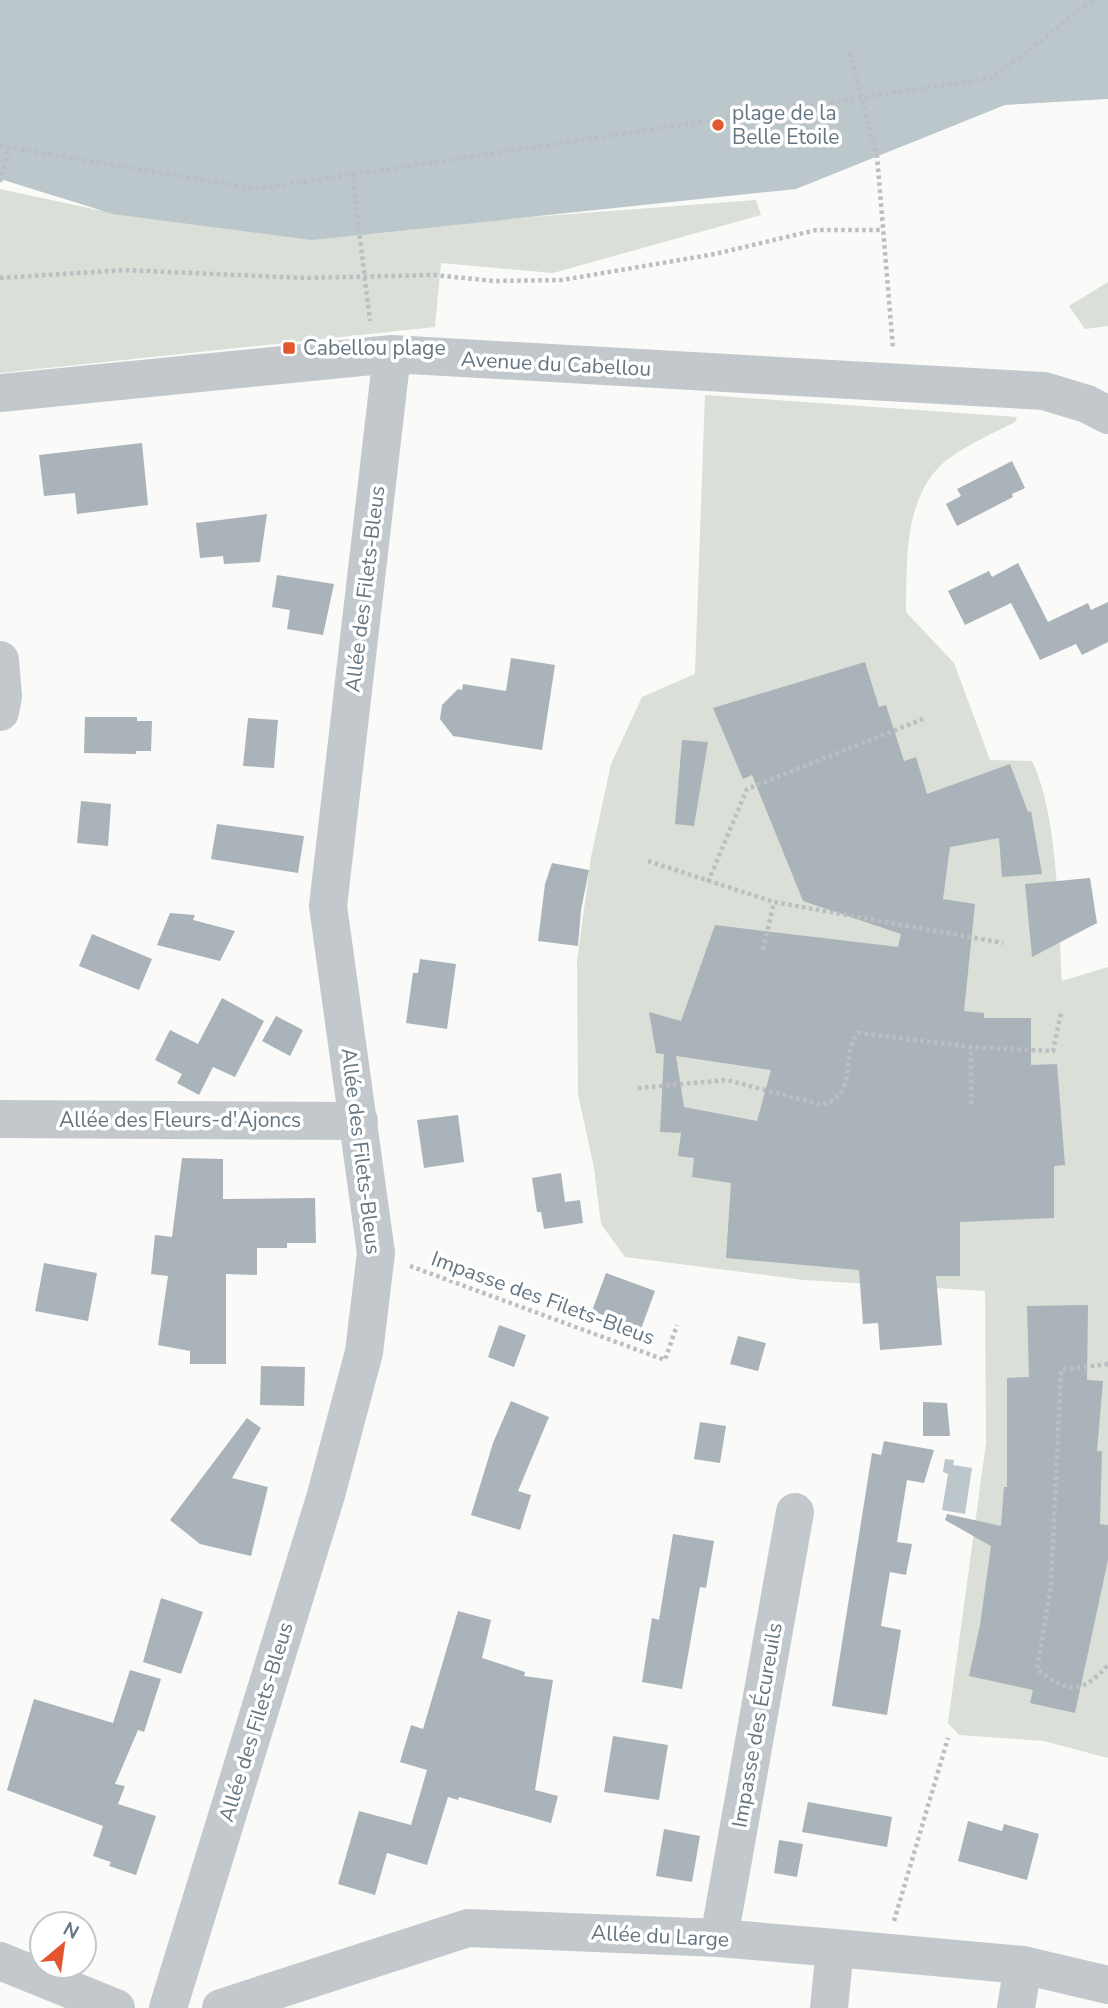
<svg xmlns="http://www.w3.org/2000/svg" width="1108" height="2008" font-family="'Nunito Sans',sans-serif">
	<rect width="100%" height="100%" fill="#fafaf8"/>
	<!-- green -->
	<path fill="#dadfd7" d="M0,189L98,210L305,234L756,200L761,215L553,273L441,263L435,327L0,373Z
		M1108,282V326L1085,329L1069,306Z
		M705,395L1017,417L1015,422C993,433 969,444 948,459C903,494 907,561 906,612L954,663L990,760L1032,761C1058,814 1059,920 1062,981L1108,967V1758L1044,1741L959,1735L948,1723L986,1443L985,1291L804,1280L625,1257L601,1224L594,1168L578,1094L577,961L591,857L611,764L642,697L695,674Z"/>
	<!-- water -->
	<path fill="#bbc7cb" d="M0,0H1108V99L1005,105L796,189L312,240L113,214L0,179Z
		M945,1459L954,1460L953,1465L972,1468L965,1514L942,1510L948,1474L943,1472Z"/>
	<!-- building -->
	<path fill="#aab3b9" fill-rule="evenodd" d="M142,443L148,505L77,514L75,493L44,496L39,455Z
		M1012,461L1025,488L1012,494L1013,497L957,526L946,504L961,496L957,489Z
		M267,514L260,562L224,564L223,556L200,558L196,523Z
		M1018,563L1048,622L1088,603L1091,610L1108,602V642L1082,655L1076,644L1040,660L1011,603L965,625L948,591L989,571L992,577Z
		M277,575L334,584L323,635L287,629L290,610L272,607Z
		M511,658L555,665L542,750L453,736L440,719L442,705L458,689L462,690L463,684L506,691Z
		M865,662L879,707L886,705L904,761L916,757L927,794L1010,764L1028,812L1031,811L1042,874L1002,877L999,838L950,847L943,899L975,904L964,1011L984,1013V1018H1031V1065L1057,1064L1065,1165L1054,1166V1218L960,1222V1276H936L942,1345L880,1350L878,1323L863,1324L859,1270L726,1258L731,1183L692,1177L694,1158L678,1156L681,1133L660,1132L664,1054L656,1053L649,1012L681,1021L715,925L898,947L901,934L803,901L752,775L743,779L713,708ZM676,1056L771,1070L757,1121L684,1107Z
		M85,717H137V721H152L151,751H136V754L84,753Z
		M248,718L278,720L274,768L243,766Z
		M682,740L708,742L694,826L675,824Z
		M81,801L111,804L108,846L77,843Z
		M217,824L304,836L298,873L211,859Z
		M552,863L589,870L581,910L578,946L538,941L545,884Z
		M1090,878L1097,923L1032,957L1025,884Z
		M170,913L195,915L193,920L235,931L220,961L157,945Z
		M92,934L152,959L139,990L79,966Z
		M420,959L456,964L447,1029L406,1023L413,973H418Z
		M222,998L264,1021L235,1077L213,1067L199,1095L177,1083L182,1074L155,1060L170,1030L198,1044Z
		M276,1016L303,1030L290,1056L262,1041Z
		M458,1115L464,1162L424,1168L417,1120Z
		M182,1158L223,1159V1199L315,1198L316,1243H287V1248H257V1275L226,1274V1364H190V1351L158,1345L168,1276L151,1274L155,1235L172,1237Z
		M561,1173L565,1202L580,1200L583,1223L544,1229L541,1212H537L532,1178Z
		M44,1263L97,1273L88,1321L35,1311Z
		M606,1273L655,1291L641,1329L592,1311Z
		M1088,1305L1087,1380L1103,1381L1097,1451H1102L1100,1524L1108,1525V1560L1075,1713L1030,1703L1033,1690L969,1676L980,1625L991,1546L945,1520L947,1514L1001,1526L1004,1487H1007V1378L1029,1377L1027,1306Z
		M499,1325L526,1335L514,1367L488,1357Z
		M738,1336L766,1343L758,1371L730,1364Z
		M261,1366L305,1367L304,1406L260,1405Z
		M511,1401L549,1417L518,1491L531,1495L520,1530L471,1515L493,1443Z
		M923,1402L947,1403L950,1436H923Z
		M247,1418L261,1428L232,1478L268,1487L251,1556L200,1544L170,1520Z
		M700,1422L726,1426L720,1463L694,1459Z
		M884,1441L934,1450L924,1483L907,1480L897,1542L912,1544L906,1575L890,1572L881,1626L901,1630L887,1715L832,1706L872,1453L881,1455Z
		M673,1534L714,1541L706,1588L700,1587L682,1689L642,1682L652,1618L659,1620Z
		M161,1598L203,1612L181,1674L143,1662Z
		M458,1611L491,1620L482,1658L525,1672L524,1676L553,1680L535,1790L558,1796L551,1823L459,1797L458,1800L448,1797L427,1865L387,1853L375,1895L338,1884L359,1811L411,1825L427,1770L400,1762L411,1725L423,1729Z
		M130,1670L161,1679L144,1732L138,1730L115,1784L125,1786L118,1804L156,1816L136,1875L109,1866L111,1862L93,1856L103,1826L7,1790L34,1699L113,1723Z
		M613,1736L668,1745L659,1800L604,1792Z
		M808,1802L892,1817L887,1847L802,1832Z
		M968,1821L1002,1831L1004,1824L1039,1834L1027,1880L958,1861Z
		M664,1829L700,1836L692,1882L656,1876Z
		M779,1840L803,1844L797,1877L774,1873Z"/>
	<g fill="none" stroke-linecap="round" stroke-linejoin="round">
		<!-- path -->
		<path stroke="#bbbfc2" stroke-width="4.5" stroke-dasharray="3.5 3.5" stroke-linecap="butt" d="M850,53L877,156L893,348
			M0,146L256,189L992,78L1093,0
			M352,173L370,321
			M0,182L9,148
			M0,278L125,270L304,278L434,275L494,281L562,280L715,254L816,230H883
			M648,861L774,902L1003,943
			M708,882L747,789L923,719
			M763,950L774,902
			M638,1088L727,1080L822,1105C861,1093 838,1058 858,1033L971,1047L1053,1051L1061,1013
			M971,1104V1047
			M410,1266L665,1360L677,1325
			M1108,1364L1061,1370L1051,1585L1037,1669C1069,1694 1082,1694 1108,1665
			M894,1921L948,1738"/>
		<!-- street -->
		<path stroke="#c3c8cc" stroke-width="38" d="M0,393L392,354L1044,391L1087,404L1108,415
			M0,660L3,696L0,712
			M0,1119L359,1121
			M719,1938L795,1512
			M0,1961L116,2008
			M168,2008L326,1495L364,1352L376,1253L328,906L392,354
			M221,2008L468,1928L719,1938L835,1948L1023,1965L1108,1985
			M829,2008L835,1948
			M1016,2008L1023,1965"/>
	</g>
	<!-- markers -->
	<g fill="#e4572e" stroke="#fff" stroke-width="2.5">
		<circle cx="718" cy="125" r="7"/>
		<rect x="282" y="341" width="14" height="14" rx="3.5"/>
	</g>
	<g text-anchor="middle" stroke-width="7" stroke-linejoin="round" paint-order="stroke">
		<!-- poi labels -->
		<g font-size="21" fill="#657683" stroke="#fff" text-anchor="start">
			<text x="732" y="120">plage de la<tspan x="732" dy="24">Belle Etoile</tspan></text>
			<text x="303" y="355">Cabellou plage</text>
		</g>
		<!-- street labels -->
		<g font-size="21" fill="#657683" stroke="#fff">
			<text transform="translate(556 364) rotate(3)" y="7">Avenue du Cabellou</text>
			<text transform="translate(365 589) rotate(-83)" y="7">Allée des Filets-Bleus</text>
			<text x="180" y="1127">Allée des Fleurs-d'Ajoncs</text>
			<text transform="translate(361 1151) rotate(83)" y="7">Allée des Filets-Bleus</text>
			<text transform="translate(543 1298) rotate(20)" y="7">Impasse des Filets-Bleus</text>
			<text transform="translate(256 1722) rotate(-73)" y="7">Allée des Filets-Bleus</text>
			<text transform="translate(757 1725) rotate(-80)" y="7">Impasse des Écureuils</text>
			<text transform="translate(660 1936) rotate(3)" y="7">Allée du Large</text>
		</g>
	</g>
	<!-- north arrow -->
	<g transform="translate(63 1945) rotate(29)"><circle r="33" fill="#ffffff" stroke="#c1c8cd" stroke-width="2"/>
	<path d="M0-5L12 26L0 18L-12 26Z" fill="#e4572e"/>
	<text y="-10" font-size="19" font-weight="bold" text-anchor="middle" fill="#657683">N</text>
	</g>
</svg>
